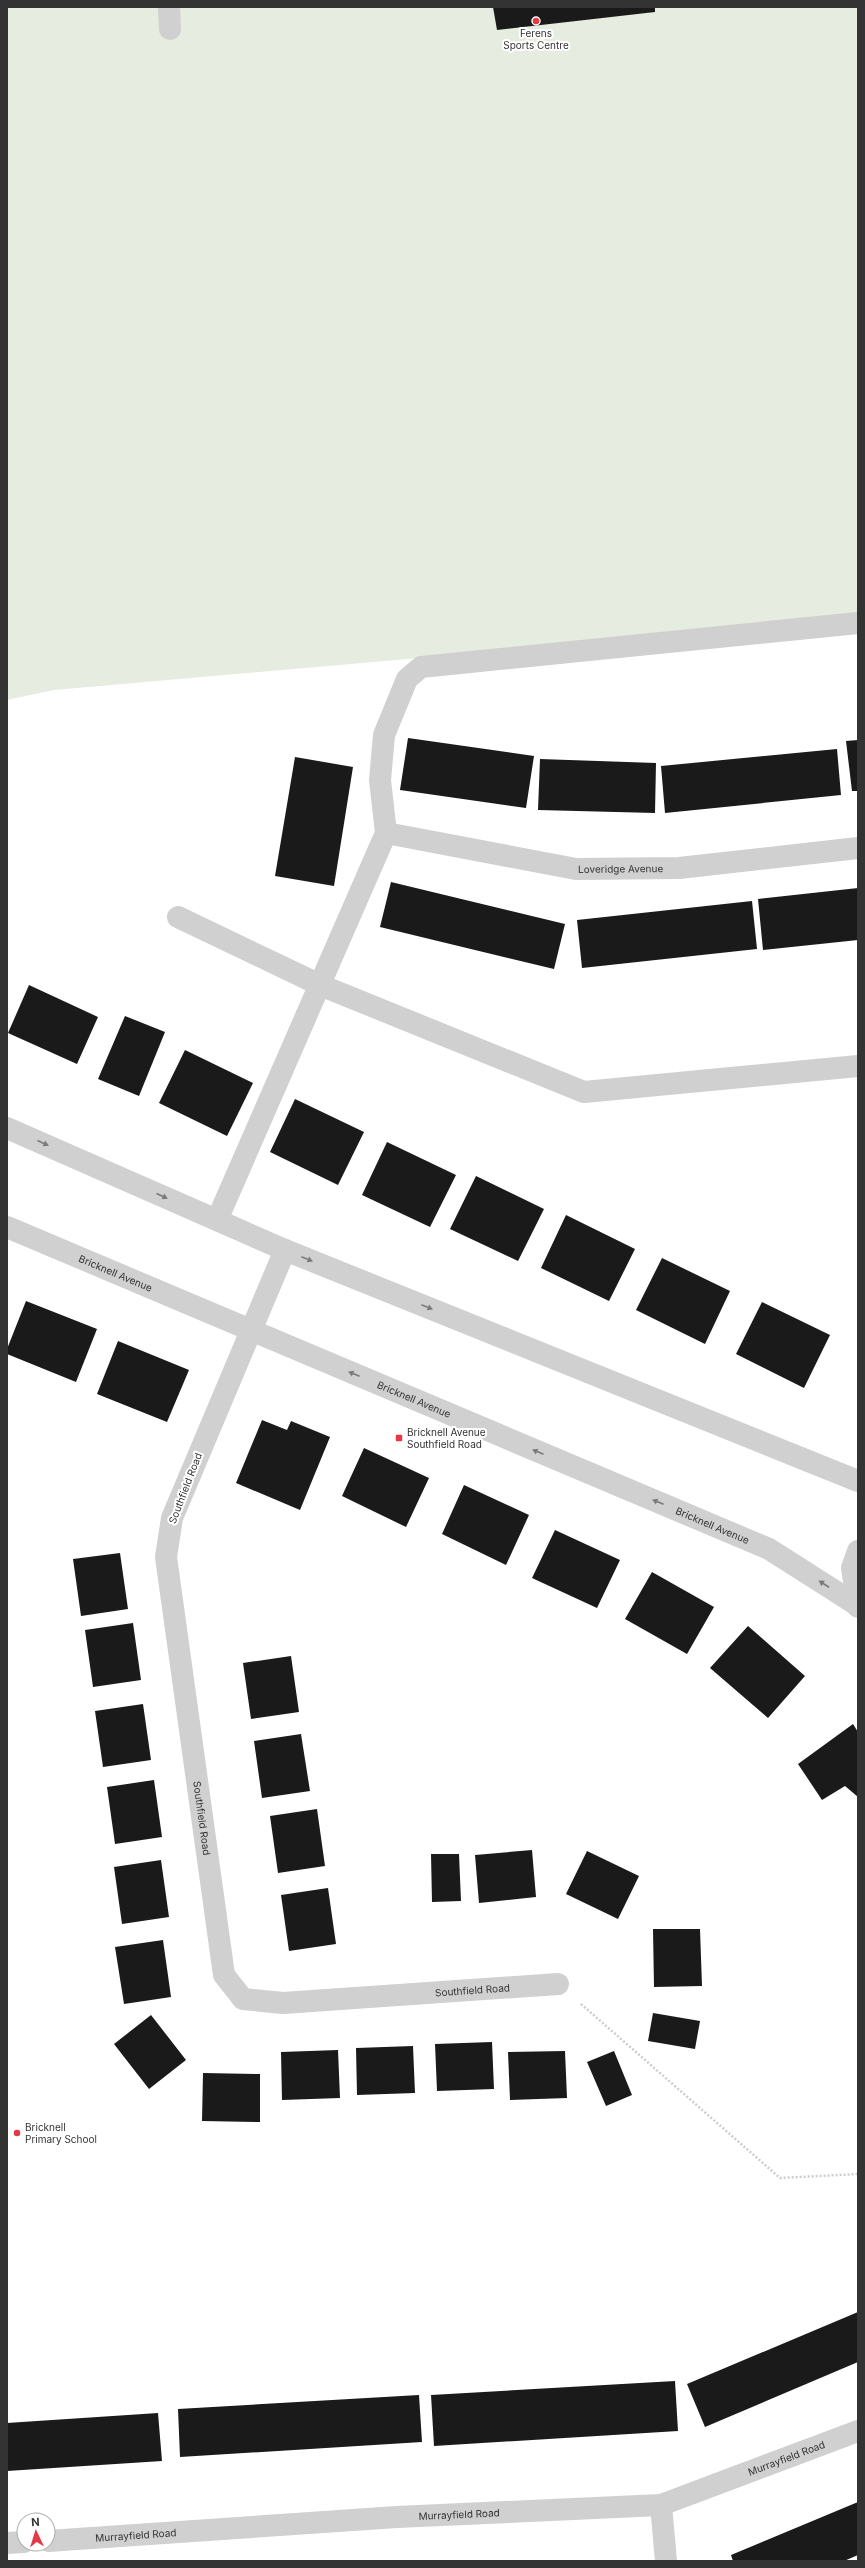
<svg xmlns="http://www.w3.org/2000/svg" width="865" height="2568" font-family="Inter,sans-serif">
	<rect width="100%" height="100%" fill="#fff"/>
	<!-- park -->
	<path fill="#e6ecdf" d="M7,7H858V614L442,656L54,690L7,700Z"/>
	<!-- building -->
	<path fill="#1a1a1a" d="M493,7H655V12L497,30Z
		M408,738L534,756L526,808L400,790Z
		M858,740V791H852L846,741Z
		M837,749L841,795L665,813L661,766Z
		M295,757L353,767L334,886L275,876Z
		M540,759L656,763L655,813L538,810Z
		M391,882L565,924L554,969L380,927Z
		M858,888V940L763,950L758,899Z
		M752,901L757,949L582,968L577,920Z
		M29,985L98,1017L77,1064L8,1033Z
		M125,1016L165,1032L139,1096L98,1079Z
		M185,1050L253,1083L227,1136L159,1103Z
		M295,1099L364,1132L338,1185L270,1152Z
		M387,1142L456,1175L430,1227L362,1195Z
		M476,1176L544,1209L518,1261L450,1229Z
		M566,1215L635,1249L609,1301L541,1268Z
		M662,1258L730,1291L705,1344L636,1310Z
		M26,1301L97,1329L76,1382L7,1354V1349Z
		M762,1302L830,1335L804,1388L736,1354Z
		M118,1341L189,1370L167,1422L97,1394Z
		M262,1420L287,1430L291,1421L330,1437L300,1510L236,1483Z
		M364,1448L429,1478L406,1527L342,1496Z
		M464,1485L529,1515L506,1565L442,1534Z
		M555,1530L620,1560L597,1608L532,1578Z
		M120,1553L128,1609L81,1616L73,1559Z
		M652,1572L714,1607L687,1654L625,1619Z
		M133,1623L141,1680L93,1687L85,1630Z
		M748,1626L805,1676L768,1718L710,1668Z
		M291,1656L299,1712L251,1719L243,1663Z
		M143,1704L151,1760L103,1767L95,1711Z
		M853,1724L858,1732V1797L845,1786L822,1800L798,1764Z
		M301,1734L310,1791L262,1798L254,1741Z
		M154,1780L162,1837L115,1844L107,1787Z
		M317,1809L325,1866L278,1873L270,1816Z
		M532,1850L536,1897L479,1903L475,1855Z
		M587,1851L639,1876L618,1919L566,1894Z
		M431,1854H459L461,1901L432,1902Z
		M161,1860L169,1917L122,1924L114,1867Z
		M328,1888L336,1944L289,1951L281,1895Z
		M653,1929H700L702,1986L654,1987Z
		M163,1940L171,1997L124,2004L115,1947Z
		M653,2013L700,2021L695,2049L648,2041Z
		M151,2015L186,2060L149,2089L114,2044Z
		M492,2042L494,2089L437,2091L435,2044Z
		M413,2046L415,2093L357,2095L356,2048Z
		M338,2050L340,2098L282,2100L281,2052Z
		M565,2051L567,2098L510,2100L508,2052Z
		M614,2051L632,2095L606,2106L587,2062Z
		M203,2073L260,2074V2122L202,2121Z
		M858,2312V2362L705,2427L687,2384Z
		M675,2381L678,2431L434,2446L431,2395Z
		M419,2395L422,2442L180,2457L178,2409Z
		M158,2413L162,2461L7,2471V2423Z
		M858,2502V2555L844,2561H733L731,2555Z"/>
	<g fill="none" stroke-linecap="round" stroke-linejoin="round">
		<!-- path -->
		<path stroke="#cdcdcd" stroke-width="2.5" stroke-dasharray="2 2" stroke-linecap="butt" d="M581,2004L780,2178L858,2174"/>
		<!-- minor -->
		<g stroke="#d0d0d0" stroke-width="22">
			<path d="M169,7L170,29"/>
			<path id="s1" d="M386,833L576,869L679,868L858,848"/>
			<path d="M178,917L320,985L584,1092L858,1066"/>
			<path d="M7,1128L285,1250L858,1481"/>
			<path d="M217,1220L386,833L380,780L384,735L407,679L421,667L858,623"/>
			<path id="s2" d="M7,1227L769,1549L857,1605"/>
			<path id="s3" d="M285,1250L172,1518L166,1557L224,1975L243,1999L283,2003L558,1984"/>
			<path d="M858,1551L852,1568L858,1607"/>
			<path d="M661,2505L666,2561"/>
			<path id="s4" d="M48,2541L397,2517L661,2505L858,2431"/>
			<path d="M7,2543L24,2542"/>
		</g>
	</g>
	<!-- one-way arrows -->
	<defs><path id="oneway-solid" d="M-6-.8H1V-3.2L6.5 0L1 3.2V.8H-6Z"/></defs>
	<g fill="#7a7a7a">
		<use href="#oneway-solid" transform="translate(43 1143) rotate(24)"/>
		<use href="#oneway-solid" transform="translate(162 1196) rotate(24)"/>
		<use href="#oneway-solid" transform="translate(307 1259) rotate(22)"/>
		<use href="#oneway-solid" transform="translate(427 1307) rotate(22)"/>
		<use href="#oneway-solid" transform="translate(354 1374) rotate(-157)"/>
		<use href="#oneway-solid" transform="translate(538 1452) rotate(-157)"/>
		<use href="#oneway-solid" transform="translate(658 1502) rotate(-157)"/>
		<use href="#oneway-solid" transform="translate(824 1584) rotate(-147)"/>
	</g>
	<!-- markers -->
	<g fill="#e63946" stroke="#fff" stroke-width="1.5">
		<circle cx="536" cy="21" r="4"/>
		<rect x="395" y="1434" width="8" height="8" rx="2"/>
		<circle cx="17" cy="2133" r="4"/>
	</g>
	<g text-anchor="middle" stroke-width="4" stroke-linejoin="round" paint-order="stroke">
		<!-- poi labels -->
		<g font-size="10" fill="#333" stroke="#fff" text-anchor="start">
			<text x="536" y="37" text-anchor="middle">Ferens<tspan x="536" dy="12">Sports Centre</tspan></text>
			<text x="407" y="1436">Bricknell Avenue<tspan x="407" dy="12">Southfield Road</tspan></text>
			<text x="25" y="2131">Bricknell<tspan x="25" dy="12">Primary School</tspan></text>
		</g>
		<!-- street labels -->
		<g font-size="10" fill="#333" stroke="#fff">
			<text dy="4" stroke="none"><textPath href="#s1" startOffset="238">Loveridge Avenue</textPath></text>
			<text dy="4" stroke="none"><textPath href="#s2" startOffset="118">Bricknell Avenue</textPath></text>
			<text dy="4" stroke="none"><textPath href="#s2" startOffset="442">Bricknell Avenue</textPath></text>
			<text transform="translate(185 1488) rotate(-69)" y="4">Southfield Road</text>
			<text dy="4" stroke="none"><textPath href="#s2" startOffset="766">Bricknell Avenue</textPath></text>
			<text dy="4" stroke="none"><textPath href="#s3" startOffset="594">Southfield Road</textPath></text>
			<text dy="4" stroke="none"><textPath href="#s3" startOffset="1013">Southfield Road</textPath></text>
			<text dy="4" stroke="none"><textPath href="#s4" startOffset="748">Murrayfield Road</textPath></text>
			<text dy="4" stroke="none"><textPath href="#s4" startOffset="412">Murrayfield Road</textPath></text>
			<text dy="4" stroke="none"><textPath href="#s4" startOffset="88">Murrayfield Road</textPath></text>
		</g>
	</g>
	<!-- border -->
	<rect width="865" height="2568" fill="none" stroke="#333333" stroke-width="16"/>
	<!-- north arrow -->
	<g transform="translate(36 2532) rotate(356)"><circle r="19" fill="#ffffff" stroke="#adadad"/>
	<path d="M0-3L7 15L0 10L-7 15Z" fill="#e63946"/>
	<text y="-6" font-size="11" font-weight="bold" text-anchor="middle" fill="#333333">N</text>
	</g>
</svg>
